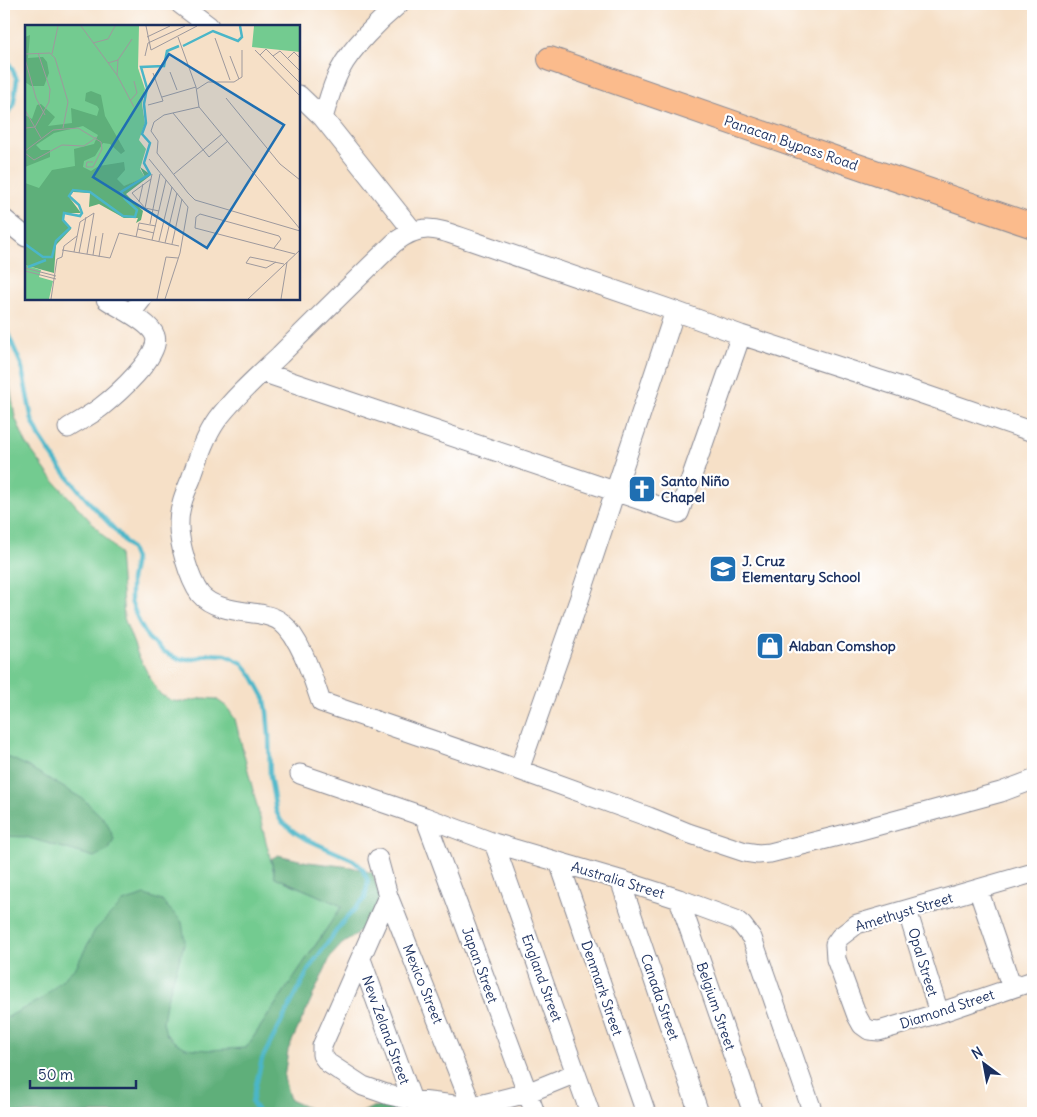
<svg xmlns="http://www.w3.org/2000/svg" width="1037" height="1117" font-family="Delius,sans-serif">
	<rect width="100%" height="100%" fill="#fff"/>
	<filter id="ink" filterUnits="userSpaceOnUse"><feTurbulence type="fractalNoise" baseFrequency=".02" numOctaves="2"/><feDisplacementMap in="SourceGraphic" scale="10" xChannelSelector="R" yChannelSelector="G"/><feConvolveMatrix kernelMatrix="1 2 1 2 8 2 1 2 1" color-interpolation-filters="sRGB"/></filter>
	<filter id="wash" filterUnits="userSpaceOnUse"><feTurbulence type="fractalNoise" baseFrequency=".0096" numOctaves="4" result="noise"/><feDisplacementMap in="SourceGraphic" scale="20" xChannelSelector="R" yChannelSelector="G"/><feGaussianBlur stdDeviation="1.12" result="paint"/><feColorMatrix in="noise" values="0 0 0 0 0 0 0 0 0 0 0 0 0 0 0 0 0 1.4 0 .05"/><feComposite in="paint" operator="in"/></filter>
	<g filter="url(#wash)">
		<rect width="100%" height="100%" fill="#f6e0c7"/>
		<!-- green -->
		<path fill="#73cb90" stroke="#477d77" d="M4,362L9,380L15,417L26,443L49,475L119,553L124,618L138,655L155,687L161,695L173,701L184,702L204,698L216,699L227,707L235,719L275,877L342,906L228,1075L4,1113Z"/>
		<!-- forest -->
		<path fill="#5eaf7a" stroke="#3c6f6c" d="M4,755L27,766L83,799L106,821L114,839L109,850L94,857L26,837L4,836Z
			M278,855L308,862L351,867L373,873L380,898L368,922L356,935L342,944L331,956L288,1050L284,1078L290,1100L310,1109L328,1113H4V1019L43,998L76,967L95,930L123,902L145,895L162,901L182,922L185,941L166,1003L163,1022L166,1034L175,1042L186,1048L208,1050L246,1048L342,906L275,877L271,859Z
			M390,1106L401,1113H360L373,1107Z"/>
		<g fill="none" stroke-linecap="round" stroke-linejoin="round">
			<!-- stream -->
			<path stroke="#4bb6c8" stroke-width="4.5" d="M4,53L17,79L13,107L4,117
				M4,327L8,334L21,364L32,420L40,437L59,466L88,501L117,532L131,549L135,559L131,580V601L139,622L148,638L163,651L178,659H194L210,654L226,655L242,663L253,677L265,699L267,712L269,735L270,776L276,811L281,821L296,833L306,839L353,860L363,869L368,881L365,898L342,923L310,967L262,1059L252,1102L259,1113"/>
		</g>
	</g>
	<g filter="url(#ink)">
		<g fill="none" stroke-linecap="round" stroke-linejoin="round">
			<!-- minor casing -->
			<g stroke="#888892" stroke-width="21">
				<path id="minor" d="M180,4L209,26
					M299,95L323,118L413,231
					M323,118C328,102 332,85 340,70C351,48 380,20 399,4
					M4,219L26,237
					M131,313L142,299
					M262,372L679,513L741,335
					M68,428C79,421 91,415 101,407C115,396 162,355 155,336C150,321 118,308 106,299
					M1033,432L914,391L741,335L675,311L475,242C441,231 425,219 394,243C356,280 318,317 280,355C259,375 235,396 217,420C205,437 198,459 191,479C185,493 179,507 179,522C178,541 189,579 200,594C213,610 242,611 260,614C268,616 275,617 281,622C301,638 313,679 321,702L519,770L649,817L688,833L745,852L758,854L770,853L846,834L1001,792L1033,780
					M519,770L579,600L675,311
					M300,774L425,817L494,843L620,880L679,899L736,920L742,925L752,938L813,1113
					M425,817L535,1113
					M494,843L590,1113
					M378,859L388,896L472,1107
					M559,862L646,1113
					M1033,873L857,924L840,937L835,944L836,959L857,1016L862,1025L869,1030L879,1031L939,1013L1033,981
					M620,880L699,1113
					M978,889L1012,988
					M388,896L322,1046V1055L328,1063L363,1086L389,1095L412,1100L472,1107L527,1093L576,1073
					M679,899L753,1113
					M907,910L939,1013
					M361,959L412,1100"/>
			</g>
			<!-- major casing -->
			<g stroke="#888892" stroke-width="26">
				<path id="major" d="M550,59L834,158L1033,226"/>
			</g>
			<!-- minor -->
			<use href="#minor" stroke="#fff" stroke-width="19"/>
			<!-- major -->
			<use href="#major" stroke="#fbbb8c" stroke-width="24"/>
		</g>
	</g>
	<!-- icons -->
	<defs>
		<g id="church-square" transform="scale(1.4375)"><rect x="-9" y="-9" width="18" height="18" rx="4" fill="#1f6fb2" stroke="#fff"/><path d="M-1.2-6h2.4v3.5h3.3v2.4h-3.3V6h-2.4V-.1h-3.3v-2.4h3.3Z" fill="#fff"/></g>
		<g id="school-square" transform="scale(1.4375)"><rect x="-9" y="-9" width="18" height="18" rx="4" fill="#1f6fb2" stroke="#fff"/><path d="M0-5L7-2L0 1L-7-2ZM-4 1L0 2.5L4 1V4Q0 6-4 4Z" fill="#fff"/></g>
		<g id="shop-square" transform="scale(1.4375)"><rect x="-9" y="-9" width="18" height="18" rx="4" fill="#1f6fb2" stroke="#fff"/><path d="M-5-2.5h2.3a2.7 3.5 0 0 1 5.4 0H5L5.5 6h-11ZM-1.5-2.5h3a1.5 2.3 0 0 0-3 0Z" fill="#fff"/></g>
	</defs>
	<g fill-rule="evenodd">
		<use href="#church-square" x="642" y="489"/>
		<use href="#school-square" x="723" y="569"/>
		<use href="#shop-square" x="770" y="646"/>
	</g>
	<g text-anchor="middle" stroke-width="4.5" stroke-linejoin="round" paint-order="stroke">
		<!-- street labels -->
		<g font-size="14" fill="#1b2f5e" stroke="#fff">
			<text transform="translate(791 143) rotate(19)" y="5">Panacan Bypass Road</text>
			<text transform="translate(618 880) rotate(17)" y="5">Australia Street</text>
			<text transform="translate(904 912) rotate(-17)" y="5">Amethyst Street</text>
			<text transform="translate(923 962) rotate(73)" y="5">Opal Street</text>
			<text transform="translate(480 965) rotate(70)" y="5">Japan Street</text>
			<text transform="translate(542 978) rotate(70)" y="5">England Street</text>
			<text transform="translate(423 984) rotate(68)" y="5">Mexico Street</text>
			<text transform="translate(602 988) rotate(71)" y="5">Denmark Street</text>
			<text transform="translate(660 997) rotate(71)" y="5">Canada Street</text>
			<text transform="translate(716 1006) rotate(71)" y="5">Belgium Street</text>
			<text transform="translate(947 1009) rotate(-18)" y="5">Diamond Street</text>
			<text transform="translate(386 1030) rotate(70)" y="5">New Zeland Street</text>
		</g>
		<!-- poi labels -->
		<g font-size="14" font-weight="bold" fill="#1b2f5e" stroke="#fff" text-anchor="start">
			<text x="661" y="486">Santo Niño<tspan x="661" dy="16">Chapel</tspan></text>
			<text x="742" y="566">J. Cruz<tspan x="742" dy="16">Elementary School</tspan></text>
			<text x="789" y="651">Alaban Comshop</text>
		</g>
	</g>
	<!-- overview -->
	<g transform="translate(25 25)">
		<rect width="275" height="275" fill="#f6e0c7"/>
		<path d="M0,1H114L113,43L120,64L117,79L120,98L114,115L121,124L115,144L120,152L96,163L43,146L0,207ZM229,1H275V27L227,22ZM0,240L16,245L14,252L28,256L24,274H0Z" fill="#73cb90"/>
		<path d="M5,10L3,33L18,32L22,37L24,48L19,61H6L0,57V12ZM66,66L76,70L80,91L100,126L96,129L85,119L78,118L70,131L59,136L58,142L66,146L74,141L99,137L100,145L92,154L99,161L120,152L115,142L126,150L101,169L118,186L116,195L111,198L113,193H99L74,179L64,182L65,168L48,167L44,172L56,188H38V196L46,204L31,220L29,248L3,241L0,240V158L14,163L27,145L50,141L49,124L69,119L73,110L58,101L29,108L11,120L16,125H25V132L0,142V90L7,94L12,80L16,79L30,92L23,101L47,98L46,83L72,91L74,84L72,81L60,76L61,68Z" fill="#5eaf7a"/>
		<path fill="none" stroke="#4bb6c8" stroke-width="2.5" d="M158,21L188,6L213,16L217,12L215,1M0,219L18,232H27L31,216L45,203L38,195L39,188L55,191L57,188L54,180L44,171L48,165L65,167L98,191L110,192L112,185L100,174L96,167L125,149L119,138L125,118L117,109L121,98L119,79L122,63L116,42L139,41L142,26L154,21M3,242L21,235"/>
		<path fill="none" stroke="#9e999d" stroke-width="1" d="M56,1L92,50L109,82M121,1L126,25M122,12L145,1M153,12L171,62L174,82L275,204M190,13L205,55M68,18L83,14L90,1M126,25L172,1M230,25L275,71M0,29L25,28L30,33L43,77L38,103M27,29L33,1M235,30L241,24L275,58M120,31L123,18L160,1M205,31L214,54M248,31L255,26L275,46M263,33L269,27L275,33M0,34L11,73L20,90M83,38L93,35L107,14M145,47L152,65M92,50L93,35M172,64L183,57H209L217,52V25M137,72L171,62M201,73L255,139L275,155M105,76L112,68L109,56M123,80L138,76L128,48M174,82L139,90L129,97L126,106L133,116L132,128L163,168L170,175L275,206M0,85L16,113M148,88L184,132L203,116M1,103L10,102L24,77L25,64L13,28M0,126L28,105L53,103L76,117L77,124L68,142H61L62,137H68M0,128L9,135L37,120L59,121L72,112M124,134L163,182L155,228L140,274M149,149L197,109M126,154L107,168L120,183L134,186M114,177L118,159M120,183L127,149M125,199L135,149M113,204L129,208M111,212L114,198L131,201M127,215L141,155M134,216L147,162M140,218L152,168M147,219L157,174M249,223L256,214L254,211L175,189L171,192L170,203L270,229M37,225L85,233L94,208L154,221M49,227L55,197L69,188L62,229M54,228L61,192M68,230L71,211M74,232L78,208M251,237L241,243L221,238L225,232L259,239M0,243L31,251M0,246L31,254M26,274L32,234L37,232L39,221L52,211M132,274L141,232L153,233M223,274L275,225M256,274L262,237"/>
		<path fill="#1f6fb2" fill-opacity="0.15" stroke="#1f6fb2" stroke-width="2.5" d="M144,29L259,100L182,223L68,152Z"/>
		<rect width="275" height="275" fill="none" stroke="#1b2f5e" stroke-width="2.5"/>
	</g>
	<!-- margin -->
	<rect width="1037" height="1117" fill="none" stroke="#fff" stroke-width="20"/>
	<!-- north arrow -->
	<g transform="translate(984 1064) rotate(328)" stroke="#ffffff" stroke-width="4" paint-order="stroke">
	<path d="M0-4L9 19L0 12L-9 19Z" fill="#1b2f5e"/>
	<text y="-8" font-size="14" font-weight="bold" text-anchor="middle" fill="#1b2f5e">N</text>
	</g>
	<!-- scale -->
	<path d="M30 1080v8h106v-8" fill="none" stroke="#1b2f5e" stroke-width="2.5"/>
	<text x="38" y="1080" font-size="15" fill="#1b2f5e" stroke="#ffffff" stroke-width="4" paint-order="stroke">50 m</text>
</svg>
